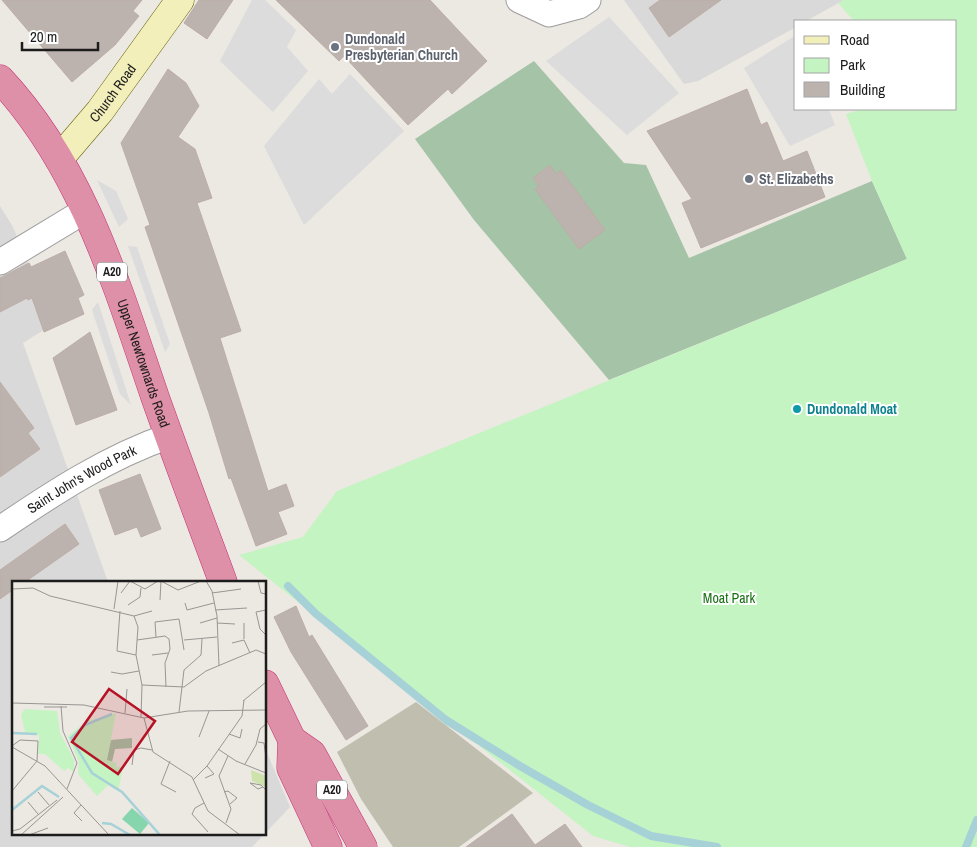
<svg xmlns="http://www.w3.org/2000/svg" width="977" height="847" font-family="'Archivo Narrow',sans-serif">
	<rect width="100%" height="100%" fill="#ece8e2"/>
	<!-- residential -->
	<path fill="#dad9d9" d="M624,0H844L806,21H796V27L698,81L684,84Z
		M0,206L13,227L53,324L23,343L108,582H14V833H265V748L290,807L252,847H0Z"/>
	<!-- construction -->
	<path fill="#c0beaf" d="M416,702L533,793L459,847H393L361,799L337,752Z"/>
	<!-- cemetery -->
	<path fill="#a5c3a6" d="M534,61L624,163L646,165L689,258L872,181L907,259L609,380L474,220L415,139Z"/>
	<!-- park -->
	<path fill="#c4f4c2" d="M844,0H977V847H630L593,836L239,555L303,537L337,491L907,259L872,181L846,114L863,109H956V21H854L838,3Z"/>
	<!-- parking -->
	<path fill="#dcdcdc" d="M252,0H265L296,30L287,47L308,71L273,112L220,61Z
		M609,17L679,93L627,135L546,61Z
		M796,35V109H833L829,110L835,125L790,146L744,68Z
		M350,74L404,131L304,225L264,146L319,79L332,94Z
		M97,180L116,191L128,219L119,227Z
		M128,246L137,247L170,344L165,352Z
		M98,302L131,405L120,394L92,310Z"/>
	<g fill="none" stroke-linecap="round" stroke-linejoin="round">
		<!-- stream -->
		<path stroke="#a6d2d7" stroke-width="8" d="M288,586L315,613L446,720L520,766L588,805L651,836L717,847
			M966,847L977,820"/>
	</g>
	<!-- building -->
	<path fill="#bcb3af" stroke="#bdada6" d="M2,0H142L133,11L139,16L115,45L72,82Z
		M199,0H233L207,39L184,23Z
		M276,0H430L487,61L452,94L448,89L408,125L344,56L339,61Z
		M660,0H721L669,37L649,8Z
		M168,69L186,83L199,106L178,137L195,149L212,198L197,203L241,331L220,338L268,491L286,484L294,506L278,512L287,534L256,546L231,478L229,479L209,413L145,227L150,225L121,143Z
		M747,89L761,125L767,122L783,161L807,151L825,197L701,248L682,203L692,199L647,131Z
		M550,165L556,174L561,170L605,230L579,249L535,189L539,186L533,178Z
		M65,251L84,295L78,298L84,314L44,332L32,298L28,300L27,298L0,312V278L29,263L31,267Z
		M90,332L117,410L76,425L53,358Z
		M0,382L34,428L28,433L40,449L0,477Z
		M140,474L161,529L141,537L137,527L115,535L99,490Z
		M65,524L79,544L25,582H14V589L0,599V570Z
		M296,606L309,637L312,635L368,726L346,740L291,652L274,617Z
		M512,814L535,845L565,824L582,847H466Z"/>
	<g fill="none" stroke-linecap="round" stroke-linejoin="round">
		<!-- street casing -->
		<g stroke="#9d9d9d" stroke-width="27">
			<g id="street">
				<path d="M519,0L549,14L579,6L588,0"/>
				<path d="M0,262L86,210"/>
				<path id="s1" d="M0,529C53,493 108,457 169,436"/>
			</g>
		</g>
		<!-- secondary casing -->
		<g stroke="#68670e" stroke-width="29">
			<g id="secondary">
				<path id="s2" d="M59,159L100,111L180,0"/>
			</g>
		</g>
		<!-- highway casing -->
		<g stroke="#c73277" stroke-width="29">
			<g id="highway">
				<path id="s3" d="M0,79C82,166 117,286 155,397C177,459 200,520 223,582"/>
				<path d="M265,684L292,740L312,754L363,847"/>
				<path d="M292,740L291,768L328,847"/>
			</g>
		</g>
		<!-- street -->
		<use href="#street" stroke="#fff" stroke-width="25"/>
		<!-- secondary -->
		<use href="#secondary" stroke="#f3efba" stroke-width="28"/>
		<!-- highway -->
		<use href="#highway" stroke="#de90a8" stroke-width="28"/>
	</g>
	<!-- markers -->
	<g fill="#6b7280" stroke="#fff" stroke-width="2">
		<circle cx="335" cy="47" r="5"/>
		<circle cx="749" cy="179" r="5"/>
	</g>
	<circle fill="#0f9aa8" stroke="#fff" stroke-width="2" cx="797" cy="409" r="5"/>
	<g text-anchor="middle" stroke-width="4" stroke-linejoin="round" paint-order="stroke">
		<!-- shield labels -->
		<g fill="#fff" stroke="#606060" stroke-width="1">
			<rect x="97" y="262.5" width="30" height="19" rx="4"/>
			<rect x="317" y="780.5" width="30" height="19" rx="4"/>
		</g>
		<g font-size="12" font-weight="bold" fill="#1c1c1c">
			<text x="112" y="276">A20</text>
			<text x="332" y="794">A20</text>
		</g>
		<!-- worship labels -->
		<g font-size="14" font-weight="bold" fill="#5b616d" stroke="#fff" text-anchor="start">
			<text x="345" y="44">Dundonald<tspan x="345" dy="16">Presbyterian Church</tspan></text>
			<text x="759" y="184">St. Elizabeths</text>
		</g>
		<!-- street labels -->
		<g font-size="14" fill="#1c1c1c" stroke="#fff">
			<text dy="5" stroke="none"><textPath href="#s2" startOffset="85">Church Road</textPath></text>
			<text dy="5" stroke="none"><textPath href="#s3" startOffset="321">Upper Newtownards Road</textPath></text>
			<text dy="5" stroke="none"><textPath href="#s1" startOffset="96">Saint John's Wood Park</textPath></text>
		</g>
		<!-- culture labels -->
		<g font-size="14" font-weight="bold" fill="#0d838f" stroke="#fff" text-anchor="start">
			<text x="807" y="414">Dundonald Moat</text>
		</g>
		<!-- park labels -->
		<g font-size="14" fill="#186f14" stroke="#fff">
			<text x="729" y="603">Moat Park</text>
		</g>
	</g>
	<!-- overview -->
	<g transform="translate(12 581)">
		<rect width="254" height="254" fill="#ece8e2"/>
		<path d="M239,189L254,195V206L240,200Z" fill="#cee3ac"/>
		<path d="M120,157V167L103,168L100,181L94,180L99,159Z" fill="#a5c3a6"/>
		<path d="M13,128L45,130L48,152L62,179V191L56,187L52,190L33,173H26L27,154L13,151L9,133ZM104,132L95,179L105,182L104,186H111L107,206L104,209L96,204L85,215L66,193L67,181L56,155L75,140Z" fill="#c4f4c2"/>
		<path d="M120,227L137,242L128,253L110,238Z" fill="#86d5ad"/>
		<path fill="none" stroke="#a6d2d7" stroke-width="2.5" d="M100,133L73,144L59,157L80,192L110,211L148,254M0,152L25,153M0,229L30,205L47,216M90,242L99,243L118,254"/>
		<path fill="none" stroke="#999693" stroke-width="1" d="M118,0L133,8L146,0M149,0L166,9L189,0M194,0L200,10L205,35L207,85M246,0L249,12L254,13M0,8L21,7L38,15L122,35L126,46L124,74L130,104L129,136M109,12L118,0M200,12L229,8M148,19L149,0M173,22L175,29L202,22M116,24L128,16L129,7M102,28L106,0M203,29L235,27M254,29L244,31L248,48L254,54M108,30L105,70L124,74M122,35L140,30M188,42L205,37M205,42L223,43M144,56L143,41L167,38L172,69M232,58V42M125,59L153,55L157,58L158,68L153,82L154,106M172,59L205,56M220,62L232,59L238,72M140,74L156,72M99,91L110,93L127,90M130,104L172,106L194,90L244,69L254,73M231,120L254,101M0,122L72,124L132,137L176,130L254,129M49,125L51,150L65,182L55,208M32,126H55M167,131L172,89L189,74L190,58M113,132L115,108M132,137L141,171L180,196L196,230L228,254M217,153L228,157L230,148M187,156L197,130M246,161L252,162L254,177M0,165L8,159L26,160L25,180L0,210M0,166L33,185L97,254M206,168L224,180L254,192M158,180L149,203L164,211M233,183L244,164L248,148L254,143M120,184L122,169L129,167L140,169M193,197L202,193L195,185M181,199L195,185L230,135L232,119M251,206L246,208L238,202L249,204L254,209M26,211L37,224M212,211L216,210L225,217L218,223M16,221L26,233M192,222L183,227L180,233L196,251M69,224L62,232L70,240M214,242L219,228L207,195L216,175M0,250L8,248L45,219M9,254L51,216M17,254L36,247"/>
		<path fill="#b71125" fill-opacity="0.15" stroke="#b71125" stroke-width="2.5" d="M97,108L143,140L106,193L60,161Z"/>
		<rect width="254" height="254" fill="none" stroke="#1c1c1c" stroke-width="2.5"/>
	</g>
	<!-- legend -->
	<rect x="794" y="20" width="162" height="90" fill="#ffffff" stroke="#a4a4a4"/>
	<rect x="804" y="36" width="25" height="8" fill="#f3efba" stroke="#a4a4a4"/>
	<text x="840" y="45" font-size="15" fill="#1c1c1c">Road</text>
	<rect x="804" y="58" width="25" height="15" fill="#c4f4c2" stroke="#a4a4a4"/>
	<text x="840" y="70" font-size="15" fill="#1c1c1c">Park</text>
	<rect x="804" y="82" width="25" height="15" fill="#bcb3af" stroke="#a4a4a4"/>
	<text x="840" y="95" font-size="15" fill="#1c1c1c">Building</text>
	<!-- scale -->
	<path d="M22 42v8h76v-8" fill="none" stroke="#1c1c1c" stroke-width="2.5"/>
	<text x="30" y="42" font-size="15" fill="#1c1c1c" stroke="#ffffff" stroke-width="4" paint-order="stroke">20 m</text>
</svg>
